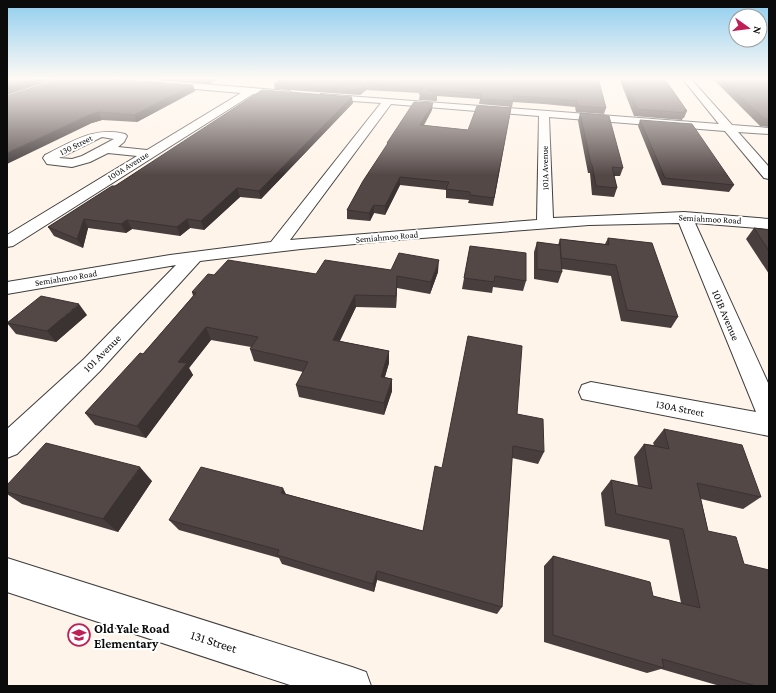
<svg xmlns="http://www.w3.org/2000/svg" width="776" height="693" font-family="'Crimson Pro',serif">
	<rect width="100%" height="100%" fill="#fff4e9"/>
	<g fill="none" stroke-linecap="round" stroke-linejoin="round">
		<!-- minor casing -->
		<g stroke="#3e3e3e" stroke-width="2">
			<path id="minor" d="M682,78H690L732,125L769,128V134L738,132L769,167V179L764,178L725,131L549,117L553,218L684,212L769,219V229L695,223L769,385V436L582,399L579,392L582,385L591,382L756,412L679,223L589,225L409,239L301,249L200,261L100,371L17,454L7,458V429L84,359L176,265L7,294V282L170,255L271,242L381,103L324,99L321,98L319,96L321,94L719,124ZM391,104L539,116L537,220L290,240Z
				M164,81L289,91L294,94L289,97L253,94L13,246L7,247V235L137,156L108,153L90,162L72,167L47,164L43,158L45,155C72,142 94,126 125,134L127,136L124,142L118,147L147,150L241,93L161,86L160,84L161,82ZM102,137L114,139L82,156L72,159L59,158Z
				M7,558L352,667L366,672L371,686H293L7,592Z"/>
		</g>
		<!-- minor -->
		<use href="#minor" fill="#fff" fill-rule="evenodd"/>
	</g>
	<!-- wall -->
	<path fill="#483e3d" d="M128,78H220L209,84Z
		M598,78L606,108L604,114L576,112L575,107L544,104L513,102L512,107L479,104L480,99L437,96V101L419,100L420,93L366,90L360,95L275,89L274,84Z
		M619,78H664L687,111L684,118H683L682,120L634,116Z
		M712,78H769V127L760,126Z
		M193,85L195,91L137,122L102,120L92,123L7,96Z
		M353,103L261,199L240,197L204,230L190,228L180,236L132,229L126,233L88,228L83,248L54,236L48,227L115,186Z
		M511,108L493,206L468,203L469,200L446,198V190L400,185L385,215L374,213L370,221L347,219V210L387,145V143L432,110L424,125L468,130Z
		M580,113L623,168L620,176H614L617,188L614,197L592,195L590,173H588L578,121Z
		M640,120L734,185L729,192L662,185L638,126Z
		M754,228L769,230V274L746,239Z
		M608,238L678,317L671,328L621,321L611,276L562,269V272L558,283L534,279V252L537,242L558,245L560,239L605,244Z
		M470,246L526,281L523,291L493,287L492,293L462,289Z
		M391,270L438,272L430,294L397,288L396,308L356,307L340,341L389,351V363L385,377L392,379V391L384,415L299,397L296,385L303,372L254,361L250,349L251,347L211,340L189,368L193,375L146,438L95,425L85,413L143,354L193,296L192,292L214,275L316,274Z
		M87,315L56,342L16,334L7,323Z
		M517,414L544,452L538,464L512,458L502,607L497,614L377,580L374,592L282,564L279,558L179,530L169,520L286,494L423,531L442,468Z
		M664,429L761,497L743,509L701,499L708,531L769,686H720L661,669L647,673L544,642V566L553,556L653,596L681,603L669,540L605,526L601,493L611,480L638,486L634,457L644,444L654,445L653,443Z
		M152,481L118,532L22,504L7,494V485Z"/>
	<!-- shaded-wall -->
	<path fill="#3b3232" d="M37,78H59L7,95V88Z
		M207,78H220L209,84Z
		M366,84V90L360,95V90Z
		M193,85L195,91L137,122L134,115Z
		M352,97L353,103L261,199L259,191Z
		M433,103L432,110L420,132V125Z
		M99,112L102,120L92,123L7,164V153L89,115Z
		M400,177V185L385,215V206Z
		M237,188L240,197L204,230L201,221Z
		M374,205V213L370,221L369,213Z
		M84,219L88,228L83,248L77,239Z
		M187,219L190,228L180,236L177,227Z
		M127,220L132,229L126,233L121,224Z
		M439,260L438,272L430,294L431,282Z
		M397,276V288L396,308V296Z
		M355,295L356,307L334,352L333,340Z
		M79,304L87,315L56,342L47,331Z
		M206,327L211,340L189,368L193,375L146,438L137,426L178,362Z
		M389,351V363L381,389V377Z
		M392,379V391L384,415V403Z
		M140,467L152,481L118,532L103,519Z
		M283,488L288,498L281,493Z
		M377,571V580L374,592L373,584Z"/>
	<!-- building -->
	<path fill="#544847" stroke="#3b3232" d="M7,78H37L7,88Z
		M62,78H99L193,85L134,115L99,112L89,115L7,153V96Z
		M282,78H598L606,108L578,106L577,101L545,98L514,96L513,101L480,99L482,94L428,90L437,96L419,94L423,88L366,84L360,90L274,84Z
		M623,78H664L687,111H684L685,113L637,109Z
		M720,78H769V119H764Z
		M262,90L352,97L259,191L237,188L201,221L187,219L177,227L127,220L121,224L84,219L77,239L48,227L112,186H115Z
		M414,102L433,103L420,125L468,130L477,106L511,108L494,198L470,195V192L446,189L449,182L400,177L385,206L374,205L369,213L347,210L363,181L388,143H387Z
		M580,113L609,116L623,168L612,167L617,188L596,186L592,165L591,164Z
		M640,120L692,124L734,185L665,178Z
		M754,228L769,230V251Z
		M608,238L652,243L678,317L627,310L616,265L561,258L560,239L609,245Z
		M537,242L560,245L562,272L537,269Z
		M470,246L526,253V281L495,276L494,282L464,278Z
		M399,253L439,260L431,282L397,276L396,296L355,295L333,340L389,351L381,377L392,379L384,403L296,385L308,362L250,349L258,337L206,327L178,362L187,363L137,426L85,413L140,353L143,354L196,293L192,292L208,274L214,275L228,260L316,274L325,260L391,270Z
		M41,296L79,304L47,331L7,323Z
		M468,336L522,346L517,414L543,419L544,452L513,446L502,607L377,571L373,584L277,555L279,550L169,520L201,467L283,488L281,493L423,531L435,466L442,468Z
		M664,429L742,445L761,497L697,483L708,531L736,537L744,564L769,570V686H756L662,659L664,668L553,635V556L650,582L653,596L700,608L683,529L616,514L611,480L652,489L644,444L669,449Z
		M46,443L140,467L103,519L7,492V485Z"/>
	<!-- sky -->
	<linearGradient id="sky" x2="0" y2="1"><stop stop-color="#8fcdef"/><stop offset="0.45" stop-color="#fffaf5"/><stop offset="1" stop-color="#fffaf5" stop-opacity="0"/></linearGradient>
	<rect width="776" height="175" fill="url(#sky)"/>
	<!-- icons -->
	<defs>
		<g id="school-ring" transform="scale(1.15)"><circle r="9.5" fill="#fff" stroke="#c01e55" stroke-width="1.5"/><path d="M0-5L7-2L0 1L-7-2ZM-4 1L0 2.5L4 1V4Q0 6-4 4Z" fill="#c01e55"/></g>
	</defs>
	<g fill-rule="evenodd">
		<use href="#school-ring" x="79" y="635"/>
	</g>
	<g text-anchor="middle" stroke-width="4" stroke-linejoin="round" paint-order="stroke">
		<!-- far-street labels -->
		<g font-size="9" fill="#0b0b0b" stroke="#fff">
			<text transform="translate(76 145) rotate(-26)" y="3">130 Street</text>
			<text transform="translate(128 166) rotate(-32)" y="3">100A Avenue</text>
			<text transform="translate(545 168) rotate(-91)" y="3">101A Avenue</text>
			<text transform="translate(710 219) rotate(3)" y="3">Semiahmoo Road</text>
			<text transform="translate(387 237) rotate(-5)" y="3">Semiahmoo Road</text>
			<text transform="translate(66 278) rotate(-9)" y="3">Semiahmoo Road</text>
		</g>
		<!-- street labels -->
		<g font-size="11" fill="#0b0b0b" stroke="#fff">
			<text transform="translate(726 315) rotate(67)" y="4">101B Avenue</text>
			<text transform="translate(102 353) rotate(-45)" y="4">101 Avenue</text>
			<text transform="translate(680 408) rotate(11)" y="4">130A Street</text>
		</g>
		<!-- near-poi labels -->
		<g font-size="13" font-weight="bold" fill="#0b0b0b" stroke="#fff" text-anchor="start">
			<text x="94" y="633">Old Yale Road<tspan x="94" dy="15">Elementary</tspan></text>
		</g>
		<!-- near-street labels -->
		<g font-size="13" fill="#0b0b0b" stroke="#fff">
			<text transform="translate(214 641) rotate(18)" y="5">131 Street</text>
		</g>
	</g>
	<!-- border -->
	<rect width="776" height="693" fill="none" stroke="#0b0b0b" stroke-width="16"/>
	<!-- north arrow -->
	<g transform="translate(748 28) rotate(104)"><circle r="19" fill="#ffffff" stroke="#9d9d9d"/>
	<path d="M0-3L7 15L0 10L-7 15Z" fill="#c01e55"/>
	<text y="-6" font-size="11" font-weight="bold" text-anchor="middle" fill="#0b0b0b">N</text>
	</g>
</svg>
